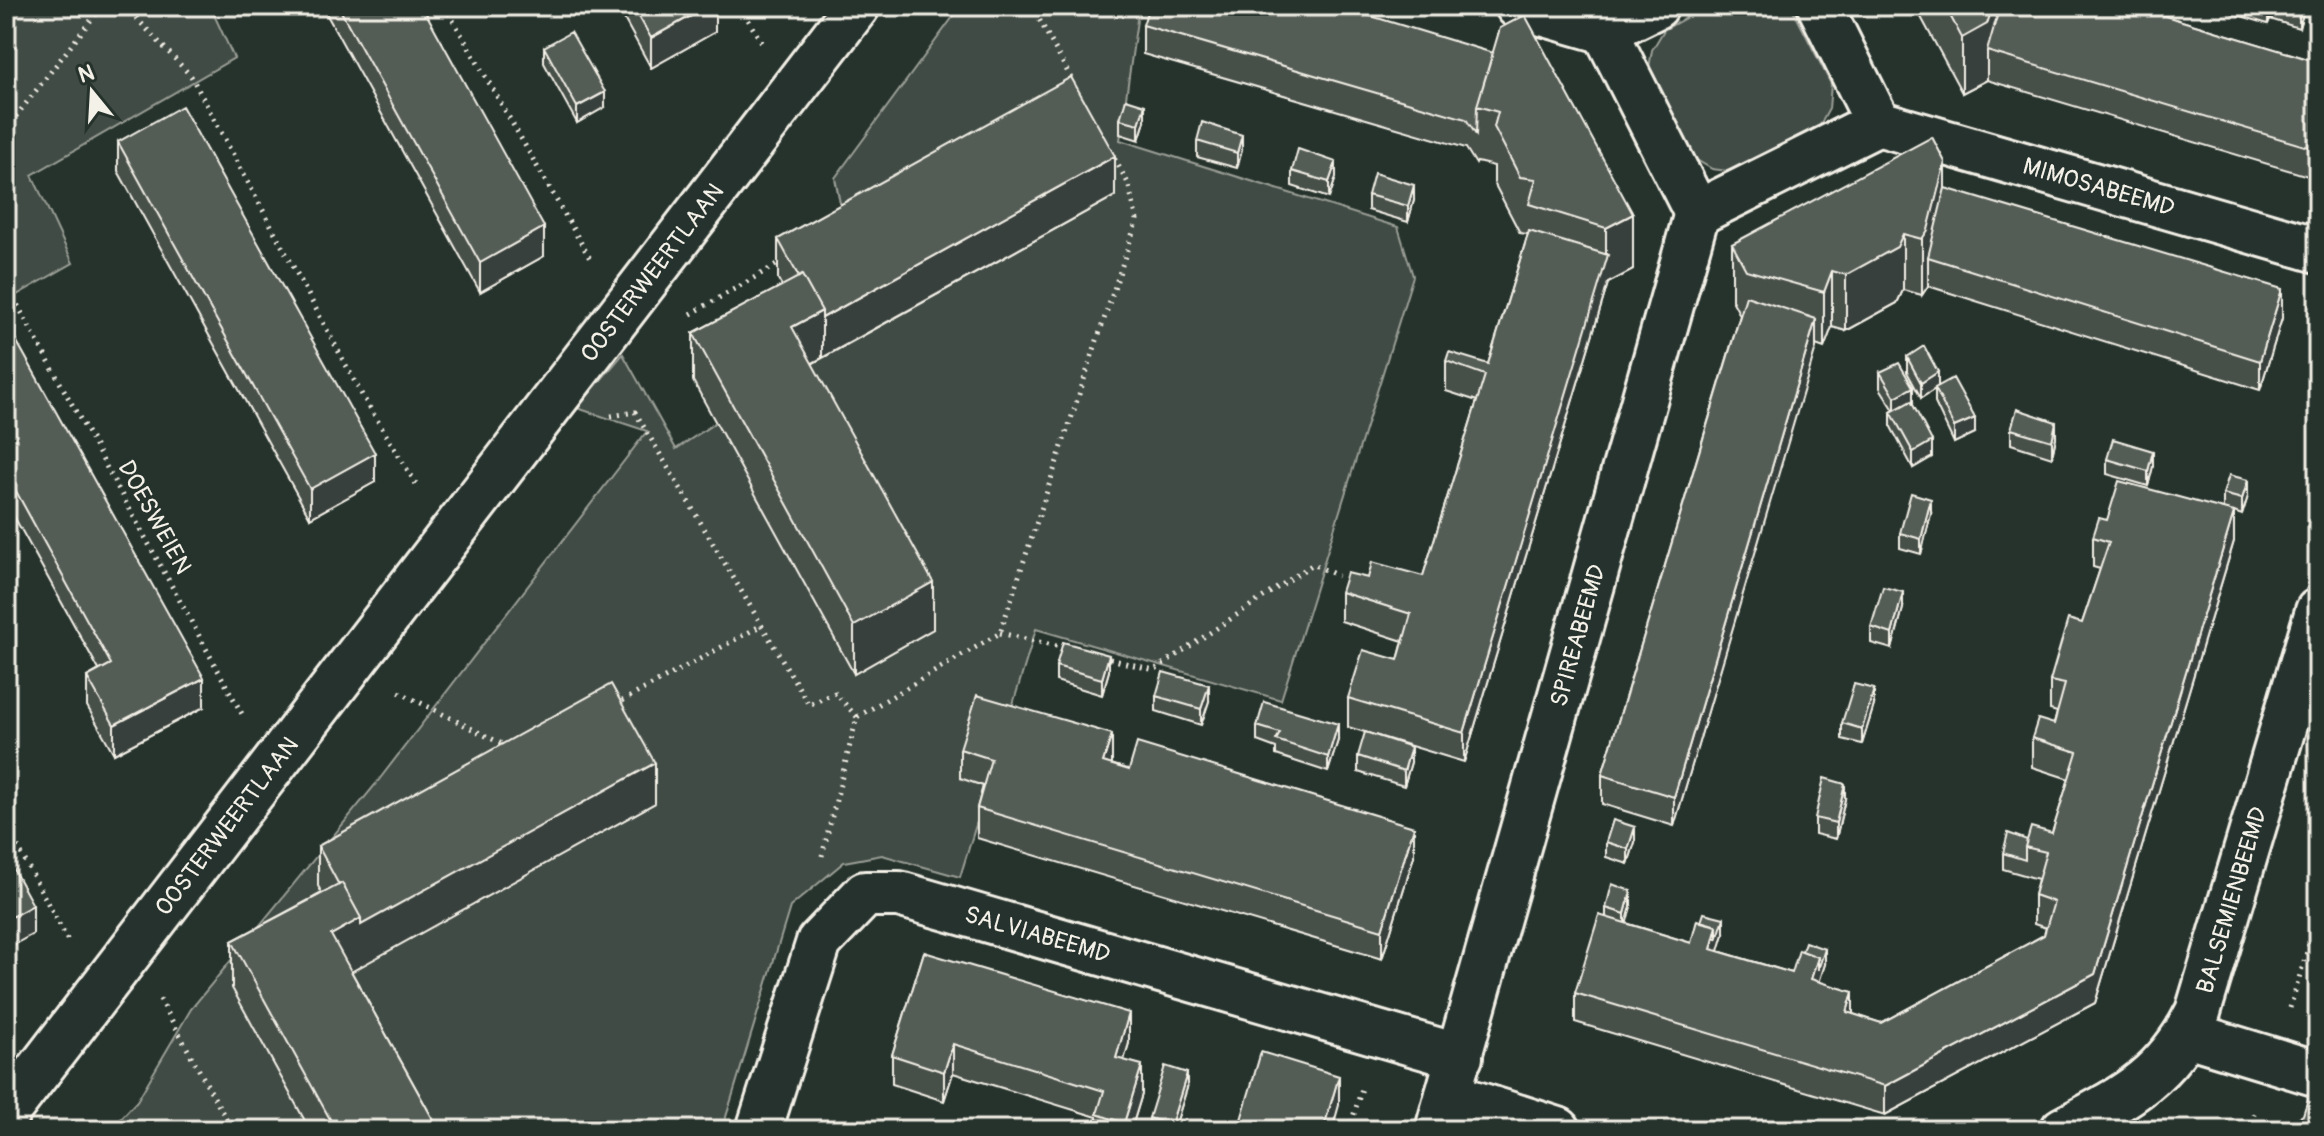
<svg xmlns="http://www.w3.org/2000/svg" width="2324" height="1136" font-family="Pangolin,sans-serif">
	<rect width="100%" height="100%" fill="#26332d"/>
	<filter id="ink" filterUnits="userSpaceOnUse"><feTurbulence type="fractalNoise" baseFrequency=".0125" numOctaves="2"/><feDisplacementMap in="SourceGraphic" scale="16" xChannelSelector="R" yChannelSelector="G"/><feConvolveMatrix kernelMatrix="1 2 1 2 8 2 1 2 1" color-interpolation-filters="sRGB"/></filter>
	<g filter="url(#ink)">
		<!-- green -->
		<path fill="#414b45" stroke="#9a9e96" stroke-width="2" d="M6,6H210L234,58L32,175L73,263L6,301Z
			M961,6H1139L1120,140L1398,227L1413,276L1281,700L1036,629L960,877L882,855L844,862L790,907L722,1130H110L137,1101L191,1009L375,785L647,431L577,408L623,354L676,449L864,323L835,178Z
			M1707,6H1791L1831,84L1829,109L1818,129L1736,172L1712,169L1690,156L1648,74L1652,50L1664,30Z"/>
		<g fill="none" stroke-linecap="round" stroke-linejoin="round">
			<!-- street casing -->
			<g stroke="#f4f1e8" stroke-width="50">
				<g id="street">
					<path d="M1518,6L1605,31L1656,6"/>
					<path d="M1820,6L1878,123"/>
					<path id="s1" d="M1605,31L1697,213L1878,123L2318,250"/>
					<path d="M2187,1034L2318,1074"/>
					<path d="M1448,1095L1558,1130"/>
					<path id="s2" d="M6,1113L857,6"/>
					<path id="s3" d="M759,1130L819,942L865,894H899L1460,1057"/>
					<path id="s4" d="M1438,1130L1697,213"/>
					<path id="s5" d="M2063,1130C2125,1097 2165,1078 2198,1012L2318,611"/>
				</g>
			</g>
			<!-- path -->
			<path stroke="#f4f1e8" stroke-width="5" stroke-dasharray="2 6" stroke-linecap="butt" d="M125,6L191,76L362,395L419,489
				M445,6L592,262
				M740,6L762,43
				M1032,6L1072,80
				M6,129L102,6
				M6,284L242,714
				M691,314L783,261
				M611,416L635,412L809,705L835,693L857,717
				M1000,633L1065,648
				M1102,657L1154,670L1313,564L1338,576
				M399,692L508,747
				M615,705L762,625
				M6,825L68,941
				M822,856L857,717L1000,633L1137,220L1128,183L1113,156
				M160,999L232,1130
				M2290,1008L2318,915
				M1349,1130L1363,1085
				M2248,1130L2255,1112"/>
			<!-- street -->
			<use href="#street" stroke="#26332d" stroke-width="44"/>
		</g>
		<!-- wall -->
		<path fill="#474f49" stroke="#f4f1e8" stroke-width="2" d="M322,6H422L544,256L480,292Z
			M617,6H715V32L651,68Z
			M1915,6H2132L2318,62V179L1987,80L1962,93Z
			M2221,6H2305L2299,28L2270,19L2268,24L2221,10Z
			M1143,25L1493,53L1633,270L1608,283L1464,762L1348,727V698L1398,660L1403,641L1341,621V592L1368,578L1423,576L1477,401L1446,391V361L1488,364L1528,234L1520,233L1494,183V166L1477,162L1476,164L1466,148L1143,54Z
			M544,47L605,107L577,123L544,63Z
			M1120,119L1145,121L1139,140L1120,134Z
			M1197,141L1242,150L1237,168L1197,157Z
			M118,142L375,482L310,518L118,171Z
			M1292,171L1336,177L1329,198L1292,186Z
			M1945,189L2282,318L2260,390L1928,286L1922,295L1903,290L1897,303L1846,331L1832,327L1824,348L1816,345L1674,826L1602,804V775L1740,315L1732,300V244Z
			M1368,195L1414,200L1408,222L1368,210Z
			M1115,196L812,364L933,629L854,674L693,381V333L782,286L778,279V239Z
			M6,333L204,707L114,754L87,706V677L99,670L6,502Z
			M1907,357L1938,386L1975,433L1954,443L1935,403V389L1921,398L1907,372Z
			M1880,372L1913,403H1912L1932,457L1913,468L1891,427V412L1894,410L1880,388Z
			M2011,429L2056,437L2052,457L2011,444Z
			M2107,459L2153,466L2148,486L2107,474Z
			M2223,494L2248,496L2242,515L2234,512V541L2095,1003L1885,1115L1575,1022V993L1606,917V908L1631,906L1626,923L1691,943L1724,934L1718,951L1792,973L1825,964L1819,981L1853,1014L1881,1023L2044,935L2046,928L2034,924V895L2038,879L2003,869V853L2027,840L2052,833L2069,779L2032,767V738L2054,724L2057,712L2050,710V681L2082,623L2100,569L2093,567V537L2107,520L2223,509Z
			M1931,514L1921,554L1900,548V533Z
			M1903,608L1892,649L1871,643V627Z
			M1056,666L1109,671L1102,695L1056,681Z
			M1156,696L1209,701L1201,725L1156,711Z
			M1874,705L1862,744L1842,739V723Z
			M1257,726L1338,740L1328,772L1276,755V748L1257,741Z
			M960,749L1111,764L1414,856L1382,959L977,838V808L983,786L960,778Z
			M1358,756L1411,762L1404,786L1358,772Z
			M1845,799L1836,839L1815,834V818Z
			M655,803L351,971L439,1130H310L232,988V941L322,893L318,886V846Z
			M1606,842H1635L1628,864L1606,857Z
			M924,952L1129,1043L1124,1060L1142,1094L1131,1130H1097V1117L953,1073L944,1101L892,1084V1055Z
			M1187,1088L1174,1130H1149V1118Z"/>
		<!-- shaded-wall -->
		<path fill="#39403c" stroke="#f4f1e8" stroke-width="2" d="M709,6H715V32L651,68V38Z
			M1993,6H2009L1987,51V80L1962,93V38Z
			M2269,6L2270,19L2268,24V9Z
			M2301,6H2305L2299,28V13Z
			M605,92V107L577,123V107Z
			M1145,105V121L1139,140V124Z
			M1242,135V150L1237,168V153Z
			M1115,156V196L822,358V318Z
			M1336,162V177L1329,198V182Z
			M1945,162V218L1928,257V286L1922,295V239Z
			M1414,185V200L1408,222V206Z
			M1633,214V270L1608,283L1464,762V733L1606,259V228Z
			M544,227V256L480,292V263Z
			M1903,234V290L1897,303L1846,331V275Z
			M1832,271V327L1824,348V292Z
			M2282,289V318L2260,390V361Z
			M822,311V358L792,374V327Z
			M1816,319V348L1674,826V797Z
			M1938,372V387L1921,398V383Z
			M1913,387V403L1895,413V397Z
			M1975,418V433L1954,443V427Z
			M2056,422V437L2052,457V441Z
			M1932,441V457L1913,468V452Z
			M2153,451V466L2148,486V471Z
			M375,453V482L310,518V489Z
			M2248,480V496L2242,515V499Z
			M1931,499V514L1921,554V539Z
			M2234,512V541L2095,1003L1885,1115V1086L2095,974Z
			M933,582V629L854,674V626Z
			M1903,592V608L1892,649V634Z
			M1109,655V671L1102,695V679Z
			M204,678V707L114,754V725Z
			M1209,685V701L1201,725V709Z
			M1874,689V705L1862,744V729Z
			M1338,724V740L1328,772V757Z
			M1112,734V764L1103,791V762Z
			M1411,747V762L1404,786V771Z
			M655,763V803L331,983V935L361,918Z
			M1845,784V799L1836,839V823Z
			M1414,827V856L1382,959V930Z
			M1635,827V842L1628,864V849Z
			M1631,891V906L1625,929V914Z
			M33,905V934L6,949V920Z
			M1724,918V934L1711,978V949L1717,926Z
			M1825,949V964L1811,1008V979L1818,957Z
			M1853,992V1021L1847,1012Z
			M1129,1013V1043L1116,1087V1058Z
			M953,1044V1073L944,1101V1072Z
			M1142,1065V1094L1131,1130H1124V1123Z
			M1187,1073V1088L1174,1130H1171V1125Z
			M1339,1076V1105L1332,1130H1323Z"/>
		<!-- building -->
		<path fill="#525c55" stroke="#f4f1e8" stroke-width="2" d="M338,6H422L544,227L480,263Z
			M633,6H709L651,38Z
			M1149,6H1338L1493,53L1477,106L1476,135L1466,119L1143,25Z
			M1945,6H1993L1987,24L1962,38Z
			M2000,6H2132L2318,62V150L1987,51Z
			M2278,6H2301L2299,13Z
			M1525,15L1633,214L1606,228L1529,204L1536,179L1520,177L1494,127L1498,112L1477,106L1500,28Z
			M571,32L605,92L577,107L544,47Z
			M1071,77L1115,156L822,318V311L802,275L799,277L778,239Z
			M1126,99L1145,105L1139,124L1120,119Z
			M182,106L375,453L310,489L118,142Z
			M1202,122L1242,135L1237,153L1197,141Z
			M1932,137L1945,162L1928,230L1922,239L1903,234L1897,247L1846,275L1832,271L1824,292L1746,270L1732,244Z
			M1298,149L1336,162L1329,182L1292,171Z
			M1374,173L1414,185L1408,206L1368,195Z
			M1945,188L2282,289L2260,361L1928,257Z
			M1529,231L1608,255L1464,733L1348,698L1363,650L1398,660L1411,614L1341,592L1347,573L1368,578L1372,562L1423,576L1485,375L1446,361L1449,352L1488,364Z
			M802,275L822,311L792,327L933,582L854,626L693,333Z
			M1746,296L1816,319L1674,797L1602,775Z
			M11,331L204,678L114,725L87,677L111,664L6,473V333Z
			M1924,346L1938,372L1921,383L1907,357Z
			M1899,363L1913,387L1895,397L1880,372Z
			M1953,378L1975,418L1954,427L1935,388Z
			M1911,401L1932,441L1913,452L1891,412Z
			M2017,409L2056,422L2052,441L2011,429Z
			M2113,439L2153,451L2148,471L2107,459Z
			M2229,475L2248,480L2242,499L2223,494Z
			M2119,481L2234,512L2095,974L1885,1086L1575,993L1599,915L1691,943L1697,920L1717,926L1711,949L1792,973L1799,950L1818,957L1811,979L1853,992L1847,1012L1881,1023L2044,935L2054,902L2034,895L2046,852L2025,847L2031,827L2052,833L2077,752L2032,738L2038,719L2054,724L2065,684L2050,681L2068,619L2082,623L2109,542L2093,537L2099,518L2107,520Z
			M1911,493L1931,499L1921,539L1900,533Z
			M1883,587L1903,592L1892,634L1871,627Z
			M1063,642L1109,655L1102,679L1056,666Z
			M1163,672L1209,685L1201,709L1156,696Z
			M611,684L655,763L361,925V918L342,883L339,885L318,846Z
			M1854,684L1874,689L1862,729L1842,723Z
			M977,695L1112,734L1103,762L1129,770L1137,743L1414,827L1382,930L977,808L991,759L960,749Z
			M1264,702L1338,724L1328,757L1276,740L1280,733L1257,726Z
			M1365,732L1411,747L1404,771L1358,756Z
			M1824,778L1845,784L1836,823L1815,818Z
			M1613,820L1635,827L1628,849L1606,842Z
			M2008,833L2027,840L2025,847V860L2003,853Z
			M6,856L33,905L6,920Z
			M342,883L361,918L331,935L439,1130H336L232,941Z
			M1612,884L1631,891L1625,914L1606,908Z
			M1704,913L1724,918L1717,940V926L1701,922Z
			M1805,942L1825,949L1818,970V957L1802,951Z
			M924,952L1129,1013L1116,1058L1142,1065L1124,1123L1097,1114L1104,1091L953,1044L944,1072L892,1055Z
			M1261,1052L1339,1076L1323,1130H1238Z
			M1165,1066L1187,1073L1171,1125L1149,1118Z
			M2310,1093L2318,1096V1130H2276L2303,1115Z"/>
	</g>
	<g text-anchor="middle" stroke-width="7" stroke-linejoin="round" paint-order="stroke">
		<!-- street labels -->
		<g font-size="24" fill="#f4f1e8" stroke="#26332d">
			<text dy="8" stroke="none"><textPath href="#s1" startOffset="636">MIMOSABEEMD</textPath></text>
			<text dy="8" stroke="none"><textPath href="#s2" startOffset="1060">OOSTERWEERTLAAN</textPath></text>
			<text transform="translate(155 517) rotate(61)" y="8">DOESWEIEN</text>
			<text dy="8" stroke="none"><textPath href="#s4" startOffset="514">SPIREABEEMD</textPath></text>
			<text dy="8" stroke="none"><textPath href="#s2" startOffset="362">OOSTERWEERTLAAN</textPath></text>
			<text dy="8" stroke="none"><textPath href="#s5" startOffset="300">BALSEMIENBEEMD</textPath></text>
			<text dy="8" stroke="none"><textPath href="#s3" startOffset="442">SALVIABEEMD</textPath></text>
		</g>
	</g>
	<!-- margin -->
	<rect width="2324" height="1136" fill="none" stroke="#26332d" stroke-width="32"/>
	<rect x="16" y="16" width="2292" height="1104" fill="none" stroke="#f4f1e8" stroke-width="3" filter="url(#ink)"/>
	<!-- north arrow -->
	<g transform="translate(92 92) rotate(342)" stroke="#26332d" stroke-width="6" paint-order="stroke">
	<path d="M0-6L14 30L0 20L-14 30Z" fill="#f4f1e8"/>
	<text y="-12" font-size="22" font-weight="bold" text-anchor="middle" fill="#f4f1e8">N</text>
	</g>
</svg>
